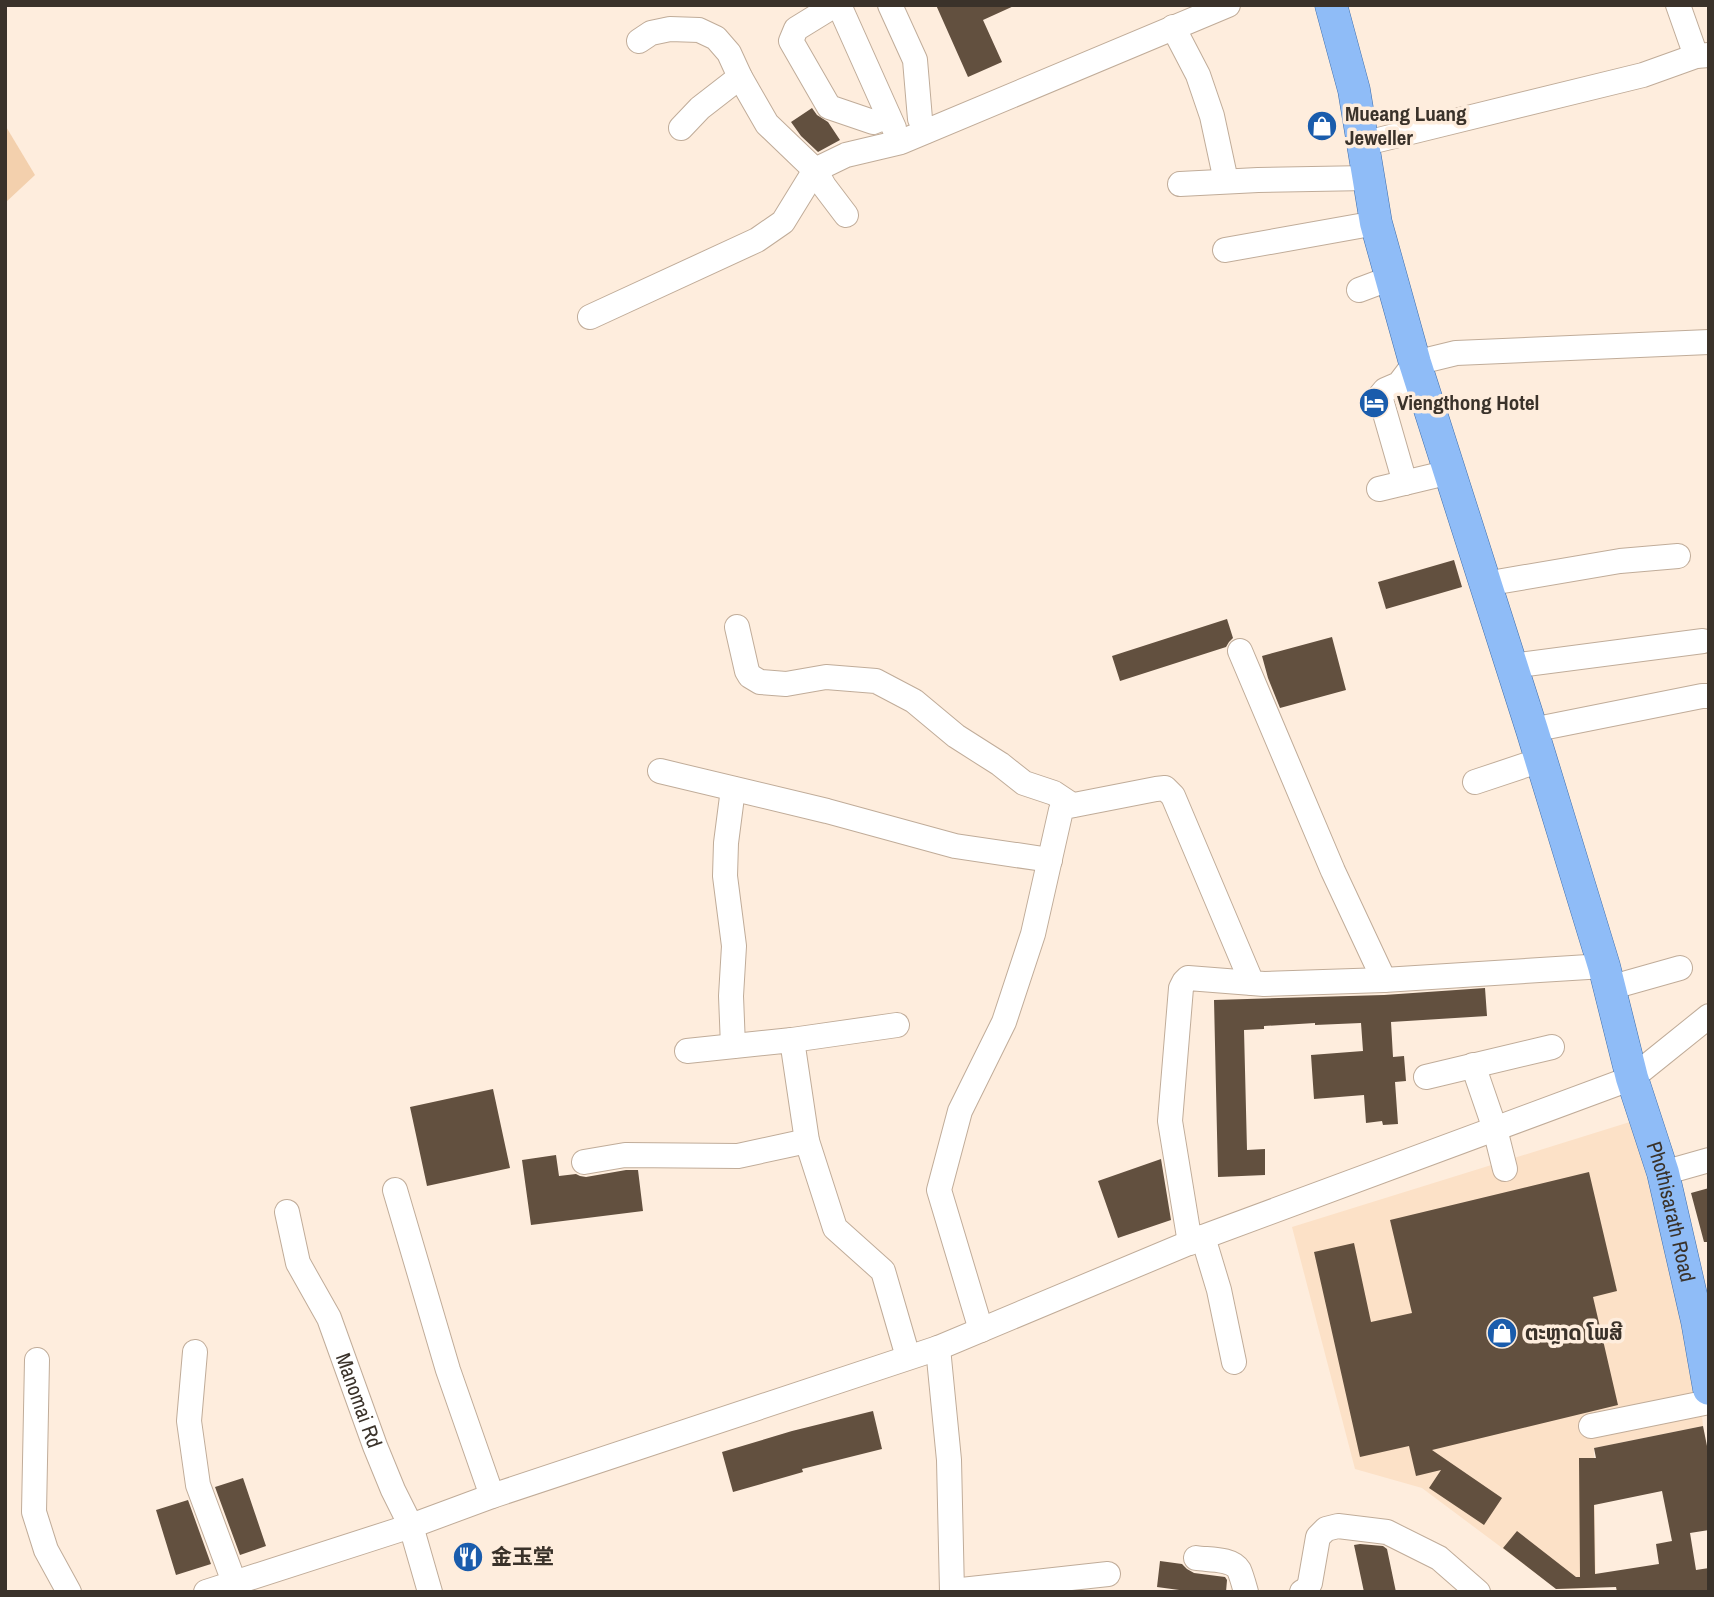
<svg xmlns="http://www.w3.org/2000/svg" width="1714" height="1597" font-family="'Archivo Narrow','Noto Sans SC','Noto Sans Lao',sans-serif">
	<rect width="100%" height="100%" fill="#feeddd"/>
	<!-- built -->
	<path fill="#fce1c7" d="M1633,1121L1700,1395L1703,1426L1594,1448L1596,1588L1557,1589L1422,1488L1355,1469L1292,1227Z"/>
	<!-- green -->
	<path fill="#f3d0ad" d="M5,125L35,175L5,203Z"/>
	<!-- building -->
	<path fill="#62503f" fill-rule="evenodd" d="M936,5H1016L983,20L1002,62L968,77Z
		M812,108L817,115L828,122L840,140L818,152L801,136L791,122Z
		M1454,560L1462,587L1386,609L1378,582Z
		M1227,619L1233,638L1229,642L1226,647L1120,681L1112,656Z
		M1332,637L1346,690L1280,708L1268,678L1262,656Z
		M1485,988L1487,1016L1391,1022L1393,1057L1404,1056L1406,1081L1395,1082L1398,1124L1383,1125L1382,1121L1366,1123L1364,1095L1314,1099L1311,1055L1363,1051L1361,1023L1315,1025V1023L1264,1026V1029L1244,1030L1247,1150L1265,1149V1175L1218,1177L1214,1000L1384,995Z
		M493,1089L510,1168L427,1186L410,1107Z
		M556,1155L559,1176L576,1174L580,1176L586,1177L626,1170H638L643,1211L531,1225L522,1160Z
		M1161,1159L1171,1220L1118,1238L1098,1181Z
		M1589,1172L1617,1291L1593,1297L1618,1405L1432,1450L1502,1498L1484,1525L1429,1488L1441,1470L1416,1476L1409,1446L1360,1457L1314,1252L1354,1243L1371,1322L1412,1313L1390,1220Z
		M1709,1188V1242H1704L1691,1193Z
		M873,1411L882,1449L802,1469L803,1472L733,1492L722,1452L792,1431Z
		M1703,1426L1709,1456V1530L1690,1533L1696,1570L1709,1568V1592H1617L1616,1587L1556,1589L1503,1548L1517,1531L1576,1577H1580L1579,1458H1596L1594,1448ZM1662,1491L1672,1541L1656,1544L1659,1564L1595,1574L1594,1505Z
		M243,1478L266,1546L240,1555L215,1487Z
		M188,1500L211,1564L176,1575L156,1510Z
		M1360,1544L1383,1546L1387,1549L1396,1592H1364L1354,1545Z
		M1160,1561L1182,1564L1187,1569L1194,1573L1225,1577L1227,1580L1226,1592H1194L1157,1587Z"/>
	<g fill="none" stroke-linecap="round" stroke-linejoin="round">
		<!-- minor casing -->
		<g stroke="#c0ac99" stroke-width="26">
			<g id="minor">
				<path d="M835,5L796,29L791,41L829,107L873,122L888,116"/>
				<path d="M839,5L894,128"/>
				<path d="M890,5L915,60L920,119L926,131"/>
				<path d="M1678,5L1696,56"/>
				<path d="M1173,27L1198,75L1212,116L1226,181"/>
				<path d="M639,41L651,33L670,29L699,30L716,38L729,53L740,77L767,124L815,170L824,186L846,215"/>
				<path d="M681,128L700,108L740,77"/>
				<path d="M1362,144L1643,75L1696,56L1709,55"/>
				<path d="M1180,184L1258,180L1368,178"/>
				<path d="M1225,250L1376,223"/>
				<path d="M1359,290L1391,278"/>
				<path d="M590,317L757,240L783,222L815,170L846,155L901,142L1228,5"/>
				<path d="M1405,483L1380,396L1385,390L1399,384L1415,363L1456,353L1709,342"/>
				<path d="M1379,489L1450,472"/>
				<path d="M1485,584L1620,561L1678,556"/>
				<path d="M737,627L747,671L750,676L760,682L786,684L826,677L876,681L914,701L956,736L1000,764L1024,783L1054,793L1072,805"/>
				<path d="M1240,651L1333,871L1384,980"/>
				<path d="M1511,666L1703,641"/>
				<path d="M1532,730L1702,696H1709"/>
				<path d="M660,771L827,811L955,846L1050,860"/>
				<path d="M1475,782L1541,760"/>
				<path d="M1609,988L1680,968"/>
				<path d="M792,1040L897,1025"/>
				<path d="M733,1046L731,996L734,946L725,876L726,843L733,789"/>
				<path d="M687,1051L792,1040L807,1141L835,1228L883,1271L908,1357"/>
				<path d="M1473,1065L1495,1129L1505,1169"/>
				<path d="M1426,1077L1552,1047"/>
				<path d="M584,1162L625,1155L738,1156L807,1141"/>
				<path d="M1663,1173L1709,1160"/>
				<path d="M395,1190L448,1370L492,1496"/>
				<path id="s1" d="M287,1212L298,1263L329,1318L375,1446L393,1490L411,1526L430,1592"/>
				<path d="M1203,1237L1219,1290L1234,1362"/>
				<path d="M1190,1243L1170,1121L1181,988L1184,982L1188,978L1252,983"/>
				<path d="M981,1330L939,1190L960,1111L1004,1022L1033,934L1061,810L1064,807L1156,789L1165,788L1173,796L1252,983L1264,984L1384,980L1604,966"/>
				<path d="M938,1348L949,1460L952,1592"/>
				<path d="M195,1352L189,1421L198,1485L234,1582"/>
				<path d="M37,1360L34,1512L46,1550L69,1592"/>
				<path d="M1591,1426L1709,1402"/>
				<path d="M1196,1558C1209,1560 1232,1558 1239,1570C1242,1577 1244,1585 1246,1592"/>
				<path d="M952,1591L1108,1574"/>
				<path d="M206,1592L411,1526L492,1496L938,1348L1203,1237L1632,1078L1709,1016"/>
				<path d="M1302,1592L1307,1589L1310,1583L1318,1537L1326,1529L1338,1526L1387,1532L1439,1558L1478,1592"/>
			</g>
		</g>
		<!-- major casing -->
		<g stroke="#406fac" stroke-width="33">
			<g id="major">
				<path id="s2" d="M1331,5L1354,90L1376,223L1415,363L1532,730L1604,966L1632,1078L1663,1173L1697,1321L1709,1389"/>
			</g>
		</g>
		<!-- minor -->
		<use href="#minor" stroke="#fff" stroke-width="24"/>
		<!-- major -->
		<use href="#major" stroke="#8fbcf7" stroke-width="32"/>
	</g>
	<!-- icons -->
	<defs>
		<g id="shop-disc" transform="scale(1.575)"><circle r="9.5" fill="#1a5cac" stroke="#feeddd"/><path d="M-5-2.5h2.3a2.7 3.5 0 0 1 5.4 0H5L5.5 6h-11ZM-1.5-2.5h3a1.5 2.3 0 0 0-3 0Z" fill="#fff"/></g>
		<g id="hotel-disc" transform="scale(1.575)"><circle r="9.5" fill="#1a5cac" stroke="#feeddd"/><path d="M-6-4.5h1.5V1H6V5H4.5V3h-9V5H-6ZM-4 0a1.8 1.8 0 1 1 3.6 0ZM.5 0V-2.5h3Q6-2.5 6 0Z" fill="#fff"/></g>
		<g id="restaurant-disc" transform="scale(1.575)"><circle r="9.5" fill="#1a5cac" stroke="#feeddd"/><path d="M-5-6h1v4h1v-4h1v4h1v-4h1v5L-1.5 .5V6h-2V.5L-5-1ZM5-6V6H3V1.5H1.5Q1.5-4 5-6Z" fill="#fff"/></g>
	</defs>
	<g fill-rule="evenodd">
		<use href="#shop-disc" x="1322" y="126"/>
		<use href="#hotel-disc" x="1374" y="403"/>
		<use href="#shop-disc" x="1502" y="1333"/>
		<use href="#restaurant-disc" x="468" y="1557"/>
	</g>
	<g text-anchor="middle" stroke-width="7" stroke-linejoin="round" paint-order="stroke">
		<!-- poi labels -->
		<g font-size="21" font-weight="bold" fill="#3a322a" stroke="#feeddd" text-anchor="start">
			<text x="1345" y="121">Mueang Luang<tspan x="1345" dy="24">Jeweller</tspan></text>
			<text x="1397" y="410">Viengthong Hotel</text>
			<text x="1525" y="1340">ຕະຫຼາດ ໂພສີ</text>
			<text x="491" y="1564">金玉堂</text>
		</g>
		<!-- street labels -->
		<g font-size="21" fill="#3a322a" stroke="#feeddd">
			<text dy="7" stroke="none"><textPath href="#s2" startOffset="1255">Phothisarath Road</textPath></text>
			<text dy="7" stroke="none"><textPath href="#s1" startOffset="203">Manomai Rd</textPath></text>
		</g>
	</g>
	<!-- border -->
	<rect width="1714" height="1597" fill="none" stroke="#3a322a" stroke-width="14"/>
</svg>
